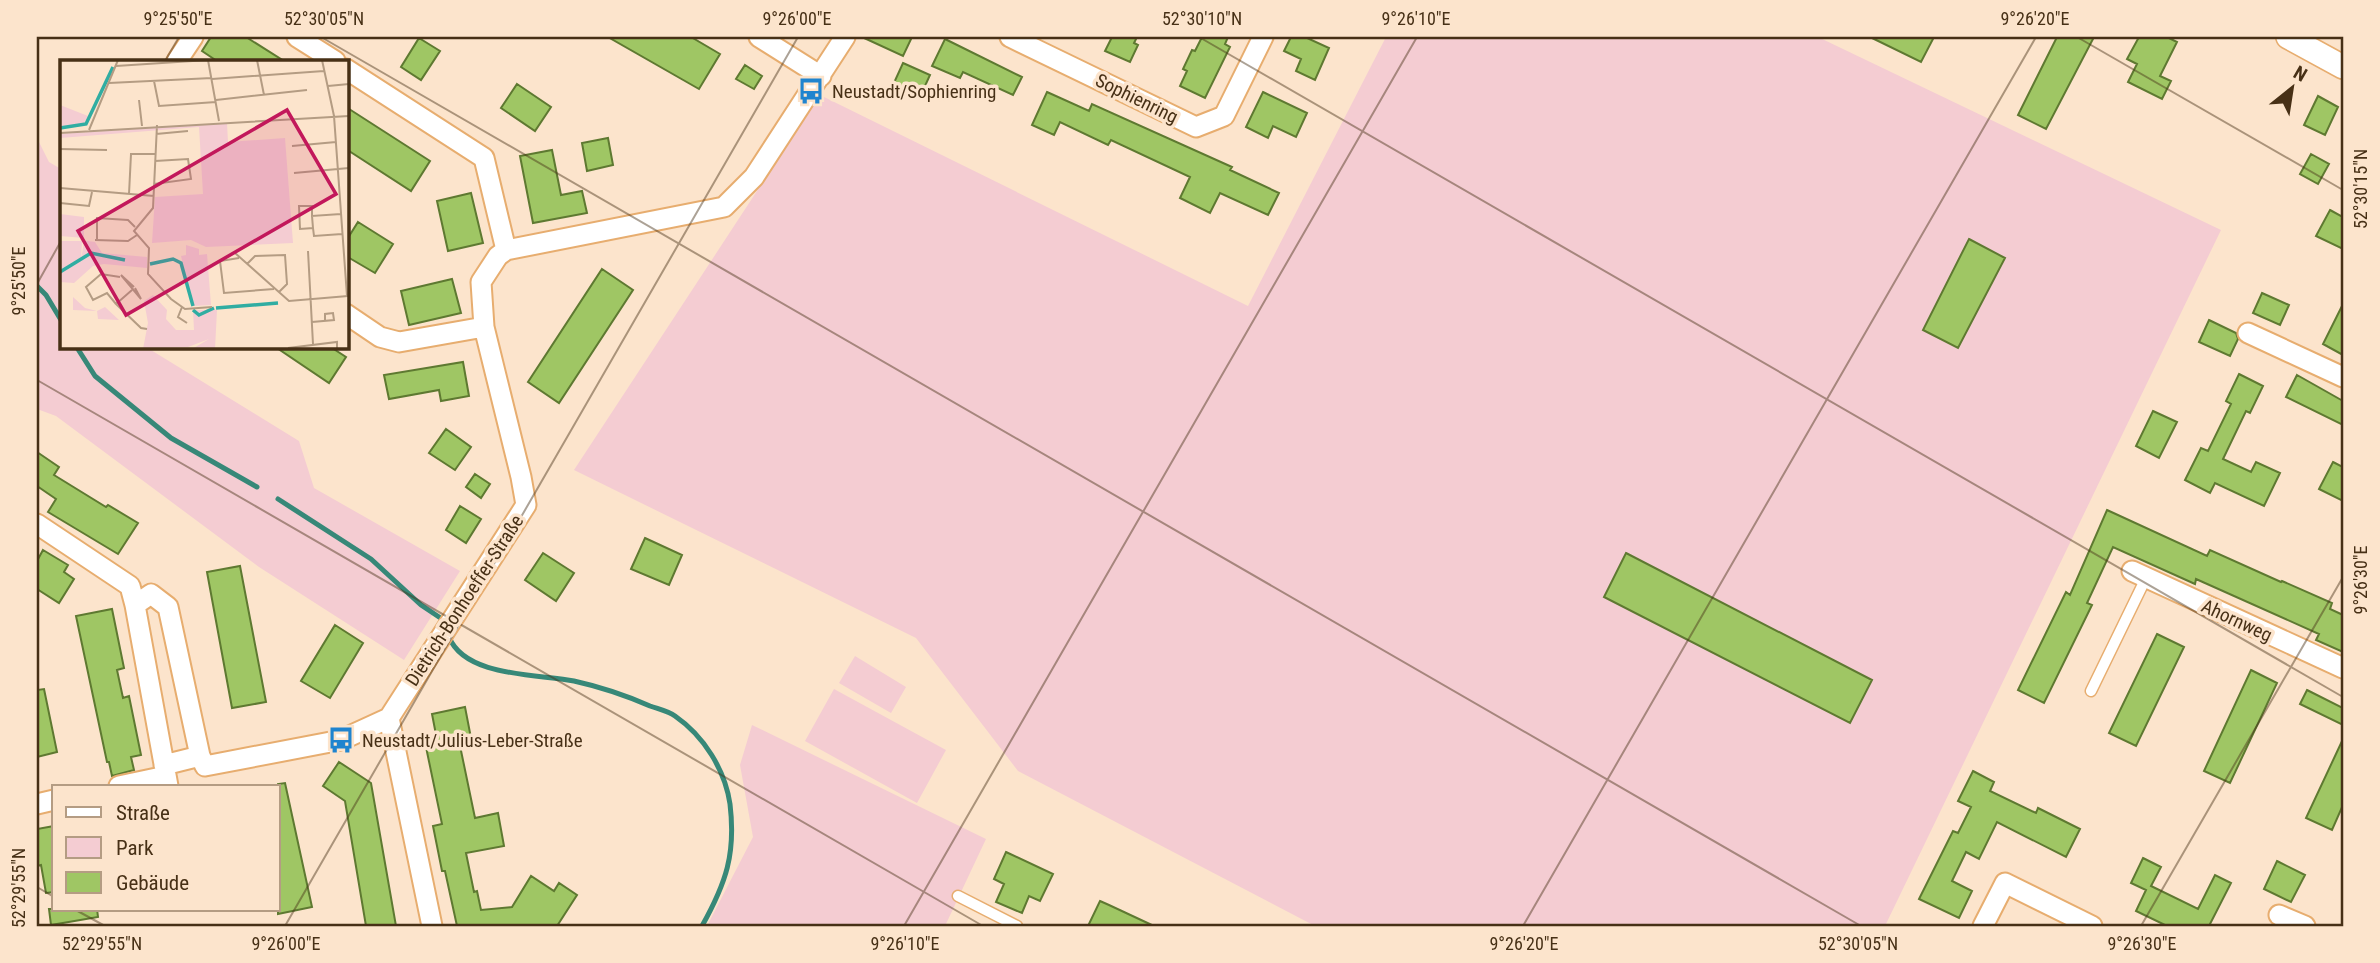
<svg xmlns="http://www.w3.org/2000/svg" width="2380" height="963" font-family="'Roboto Condensed',sans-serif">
	<rect width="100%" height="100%" fill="#fce4cc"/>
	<!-- green -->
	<path fill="#f4ccd2" d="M1386,37H1818L2221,230L1885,926H1315L1018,771L916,638L574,470L820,95L1248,306Z
		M37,138L49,162L61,169V346L146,347L299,441L314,488L460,571L404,660L259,567L56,416L37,409Z
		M855,656L906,687L891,713L839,683Z
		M834,689L946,750L917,803L805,741Z
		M752,725L986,839L945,926H707L753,837L740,765Z"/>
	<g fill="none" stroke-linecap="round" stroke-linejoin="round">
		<!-- stream -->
		<path stroke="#378878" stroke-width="5" d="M37,286L46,295L61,320
			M76,346L95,376L171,438L257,487
			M278,499L371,559L421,605L442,619L444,625
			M449,637C465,677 537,674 574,681C601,687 625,695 650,706C658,709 668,711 675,716C704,736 725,770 730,804C736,854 726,883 702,926"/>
	</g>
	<!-- building -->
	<path fill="#9fc664" stroke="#5e7931" stroke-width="2" d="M211,37H246L284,61H217L202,51Z
		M608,37H691L720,54L699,89Z
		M862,37H912L903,56Z
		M1112,37H1137L1134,43L1138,45L1130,62L1105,51Z
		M1202,37H1228L1225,44L1230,47L1205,98L1180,86L1187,71L1183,69L1192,50L1195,51Z
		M1291,37H1305L1329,48L1315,80L1296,71L1301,59L1284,51Z
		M1870,37H1934L1921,62Z
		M2057,37H2094L2046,129L2018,115Z
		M2139,37H2167L2177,42L2160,76L2171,81L2162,99L2128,82L2137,64L2127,59Z
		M419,38L440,51L421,80L401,67Z
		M945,39L1022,77L1013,95L963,72L960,78L932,66Z
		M903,63L930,75L920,97L893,85Z
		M745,65L762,76L754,89L736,79Z
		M517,84L551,107L535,131L501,108Z
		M1047,92L1089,111L1092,104L1232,167L1230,170L1279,193L1268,215L1220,193L1210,213L1180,198L1190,177L1111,140L1108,145L1060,122L1054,135L1032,125Z
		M1263,92L1307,113L1296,137L1273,126L1268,138L1246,127Z
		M2318,96L2338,107L2325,135L2304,125Z
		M346,107L430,161L411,191L346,149Z
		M608,138L613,165L587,171L582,143Z
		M552,150L561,195L582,191L587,213L533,223L520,156Z
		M2311,154L2329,164L2318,184L2300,174Z
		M471,193L483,243L448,251L437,201Z
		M2330,210L2343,217V249L2316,236Z
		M358,222L393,244L375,273L346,256V241Z
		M1969,239L2005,258L1958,348L1923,330Z
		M602,269L633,290L559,403L528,382Z
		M452,279L461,313L409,325L401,291Z
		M2262,293L2289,305L2280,325L2253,313Z
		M2343,304V355L2323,344Z
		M2209,320L2236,333L2238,339L2230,356L2199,342Z
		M274,346H329L346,357L329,383Z
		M463,362L469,396L441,401L439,390L389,399L384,375Z
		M2239,374L2263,386L2250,413L2246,411L2223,459L2251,472L2256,462L2280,473L2264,506L2215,483L2210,493L2185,480L2201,448L2208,451L2231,404L2226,401Z
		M2297,375L2343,401V425L2286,397Z
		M2153,411L2177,422L2159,458L2136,446Z
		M446,429L471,447L455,470L429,453Z
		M37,452L59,467L54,475L106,507L108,505L138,523L118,554L48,512L56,499L37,486Z
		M2333,462L2343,467V501L2319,489Z
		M475,474L490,484L481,498L466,487Z
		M460,506L481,519L466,543L446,530Z
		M2107,510L2207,556L2210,550L2281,582L2282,581L2332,603L2330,609L2343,615V652L2316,640L2319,634L2196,579L2195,584L2113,547L2087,603L2092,605L2044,703L2018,690L2066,592L2070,595Z
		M645,538L682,555L669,585L631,569Z
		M43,550L68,565L64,572L74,579L59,603L37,589V561Z
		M543,553L574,573L556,601L525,580Z
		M1626,553L1872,680L1850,723L1604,597Z
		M240,566L266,702L232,708L207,572Z
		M112,609L124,668L117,670L123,698L129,696L141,755L131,757L134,770L112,776L109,762H107L76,616Z
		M335,625L363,643L330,698L301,681Z
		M2157,634L2184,647L2136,746L2109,733Z
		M2251,670L2277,683L2230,783L2204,771Z
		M44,689L57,752L37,757V690Z
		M2307,690L2343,708V725L2300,704Z
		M465,707L471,738L459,741L475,818L498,813L504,846L466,853L474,892L477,891L481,910L512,907L531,876L554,891L559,883L577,895L557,926H457L445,871H442L433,826L442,824L426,747L438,745L432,714Z
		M2343,739V805L2332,830L2306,818Z
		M339,762L371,783L396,926H366L345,801L323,786Z
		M1973,771L1994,782L1990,791L2036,813L2038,808L2080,829L2066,857L1997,822L1979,859L1966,852L1952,881L1972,891L1959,918L1919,899L1953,831L1958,833L1971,807L1958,801Z
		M285,783L312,907L278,914V784Z
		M54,826V892L46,893L41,865L37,866V829Z
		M1006,852L1053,874L1040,901L1029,896L1022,913L996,902L1004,884L994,879Z
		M2143,858L2161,867L2151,886L2198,909L2215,875L2231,883L2209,926H2167L2136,911L2146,890L2131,883Z
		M2277,861L2305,875L2291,902L2264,889Z
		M1100,901L1109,905L1154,926H1088Z
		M49,909H97L98,917L51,925Z"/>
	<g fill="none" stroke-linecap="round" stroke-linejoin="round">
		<!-- service casing -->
		<g stroke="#e7ad6f" stroke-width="13">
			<path id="service" d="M2091,691L2146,578
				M958,896L1017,926"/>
		</g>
		<!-- minor casing -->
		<g stroke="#e7ad6f" stroke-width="23">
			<path id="minor" d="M297,37L335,61
				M759,37L821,76
				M1010,37L1196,127L1224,116L1263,37
				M177,61L193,37
				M346,69L484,158L506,250
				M346,314L380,337L399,342L484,327
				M2248,333L2343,377
				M37,524L130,586L135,605
				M2132,571L2343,668
				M164,765L200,756
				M119,786L166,776
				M168,786L135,605L151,594L168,607L200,756L205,766L341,740L389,718
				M37,804L54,800
				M2279,915L2305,926
				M432,926L389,718L526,505L521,477L484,327L481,282L498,256L506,250L724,207L754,177L845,37
				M1983,926L2005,883L2092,926"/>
		</g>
		<!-- tertiary casing -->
		<g stroke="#e7ad6f" stroke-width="26">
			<path id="tertiary" d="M2288,37L2343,67"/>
		</g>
		<!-- service -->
		<use href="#service" stroke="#fff" stroke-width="10"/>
		<!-- minor -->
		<use href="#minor" stroke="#fff" stroke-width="19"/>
		<!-- tertiary -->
		<use href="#tertiary" stroke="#fff" stroke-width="23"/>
	</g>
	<!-- ticks -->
	<path fill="none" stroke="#473016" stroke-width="2" stroke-opacity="0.45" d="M321,37L1861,926M1199,37L2343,697M2077,37L2343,190M165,61L179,37M37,284L61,241M37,380L983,926M37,887L54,897M74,909L105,926M285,926L798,37M904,926L1417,37M1523,926L2036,37M2141,926L2343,577"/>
	<!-- icons -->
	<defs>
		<g id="bus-bare" transform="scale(2.1)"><path d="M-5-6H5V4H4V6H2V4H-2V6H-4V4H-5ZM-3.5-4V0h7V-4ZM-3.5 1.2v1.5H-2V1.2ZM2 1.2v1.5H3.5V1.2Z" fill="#1f84cf" stroke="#fce4cc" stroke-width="2.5" paint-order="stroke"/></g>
	</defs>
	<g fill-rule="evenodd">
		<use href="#bus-bare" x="811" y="91"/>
		<use href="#bus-bare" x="341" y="740"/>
	</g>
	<g text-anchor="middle" stroke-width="7" stroke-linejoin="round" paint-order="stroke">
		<!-- poi labels -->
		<g font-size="19" fill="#473016" stroke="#fce4cc" text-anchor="start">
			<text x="832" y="98">Neustadt/Sophienring</text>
			<text x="362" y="747">Neustadt/Julius-Leber-Straße</text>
		</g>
		<!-- street labels -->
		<g font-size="19" fill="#473016" stroke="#fce4cc">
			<text transform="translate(1137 98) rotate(26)" y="7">Sophienring</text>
			<text transform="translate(464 600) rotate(-57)" y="7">Dietrich-Bonhoeffer-Straße</text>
			<text transform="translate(2237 620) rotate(25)" y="7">Ahornweg</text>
		</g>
	</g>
	<!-- overview -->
	<g transform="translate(60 60)">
		<rect width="289" height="289" fill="#fce4cc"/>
		<path d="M0,45L28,56L23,65L0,67ZM167,63L168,82L225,78L233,183L146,187L131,180L92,183L95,137L143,134L139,67L0,78V74ZM0,154L24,157V178L0,176ZM0,181H22L21,200L24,181H28L35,182L42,193L87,197V208L44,204L33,206L14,223L0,222ZM126,185L139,189V195L147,194L151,245L133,246L121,196L126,195ZM93,235L107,250L106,259L116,270H134L133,250H157L155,289H132L149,279L128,287L83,289L88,263L84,241ZM13,237L25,248L37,251L45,247L59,260L38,259L37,251L13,250Z" fill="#f4ccd2"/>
		<path fill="none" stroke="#30ada2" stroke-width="3.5" d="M0,68L26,64L53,7M90,204L113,199L121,203L133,246M0,212L31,193L65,200M156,248L218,243M133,250L139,255L154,248"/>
		<path fill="none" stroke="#b49c83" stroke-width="2" d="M148,0L159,61M197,0L204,35M262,0L274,56L287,236M56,6L148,0M152,19L264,11M94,21L99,46L156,42M49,23L152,18M268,26L289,24M79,40L82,66M156,40L247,30M97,65L93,148L74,171L89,188L88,214L111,239L125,249L152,247M29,70L58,0M0,73L289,56M96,74L128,71M232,86L276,82M0,89L47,90M234,113L289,108M94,124L131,119L128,99L95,101M0,128L94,136M69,134L71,94H95M0,143L29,146L32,132M252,156L253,168L240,169L239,146H252V156L281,154M253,168L254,176L282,174M37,179V158L68,160L75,167M35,180L68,181L77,175M248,191L253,284M175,193L229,241L288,236M179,198L160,201L164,233L214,229M187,204L195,196L225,195L227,224L219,232M74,227L61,215L81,239L75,228M72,230L56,244L81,268L87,269M56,244L47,233L33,240L26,227L41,214L60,217M122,247L118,257L127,263M252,262L274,260L273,253L265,254V261M228,288L277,282V289"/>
		<path fill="#c2185b" fill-opacity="0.15" stroke="#c2185b" stroke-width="3.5" d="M227,50L276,134L66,255L18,171Z"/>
		<rect width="289" height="289" fill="none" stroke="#473016" stroke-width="3.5"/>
	</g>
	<!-- border -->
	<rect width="2380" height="963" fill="none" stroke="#fce4cc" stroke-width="77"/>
	<!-- legend -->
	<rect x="52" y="785" width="228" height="126" fill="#fce4cc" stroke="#b49c83" stroke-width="2"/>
	<rect x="66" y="807" width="35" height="10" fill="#ffffff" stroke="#b49c83" stroke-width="2"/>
	<text x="116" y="820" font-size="21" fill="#473016">Straße</text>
	<rect x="66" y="837" width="35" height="21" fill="#f4ccd2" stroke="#b49c83" stroke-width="2"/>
	<text x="116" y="855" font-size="21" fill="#473016">Park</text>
	<rect x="66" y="872" width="35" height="21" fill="#9fc664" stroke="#b49c83" stroke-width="2"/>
	<text x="116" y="890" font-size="21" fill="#473016">Gebäude</text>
	<!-- north arrow -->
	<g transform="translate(2292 88) rotate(30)" stroke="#fce4cc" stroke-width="5" paint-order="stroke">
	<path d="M0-5L12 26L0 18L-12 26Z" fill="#473016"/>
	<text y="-10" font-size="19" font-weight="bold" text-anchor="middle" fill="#473016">N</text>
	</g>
	<rect x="38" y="38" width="2304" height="887" fill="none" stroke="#473016" stroke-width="2.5"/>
	<g font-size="18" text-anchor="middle" fill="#473016">
		<text x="178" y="25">9°25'50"E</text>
		<text x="324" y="25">52°30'05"N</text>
		<text x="797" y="25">9°26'00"E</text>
		<text x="1202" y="25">52°30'10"N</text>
		<text x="1416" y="25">9°26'10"E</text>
		<text x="2035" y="25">9°26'20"E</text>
		<text transform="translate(2361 189) rotate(-90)" y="6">52°30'15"N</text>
		<text transform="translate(19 281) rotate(-90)" y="6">9°25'50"E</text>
		<text transform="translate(2361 580) rotate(-90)" y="6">9°26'30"E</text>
		<text transform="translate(19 888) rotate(-90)" y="6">52°29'55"N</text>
		<text x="102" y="950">52°29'55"N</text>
		<text x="286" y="950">9°26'00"E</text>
		<text x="905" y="950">9°26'10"E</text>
		<text x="1524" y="950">9°26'20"E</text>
		<text x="1858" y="950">52°30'05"N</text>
		<text x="2142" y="950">9°26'30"E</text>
	</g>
</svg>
